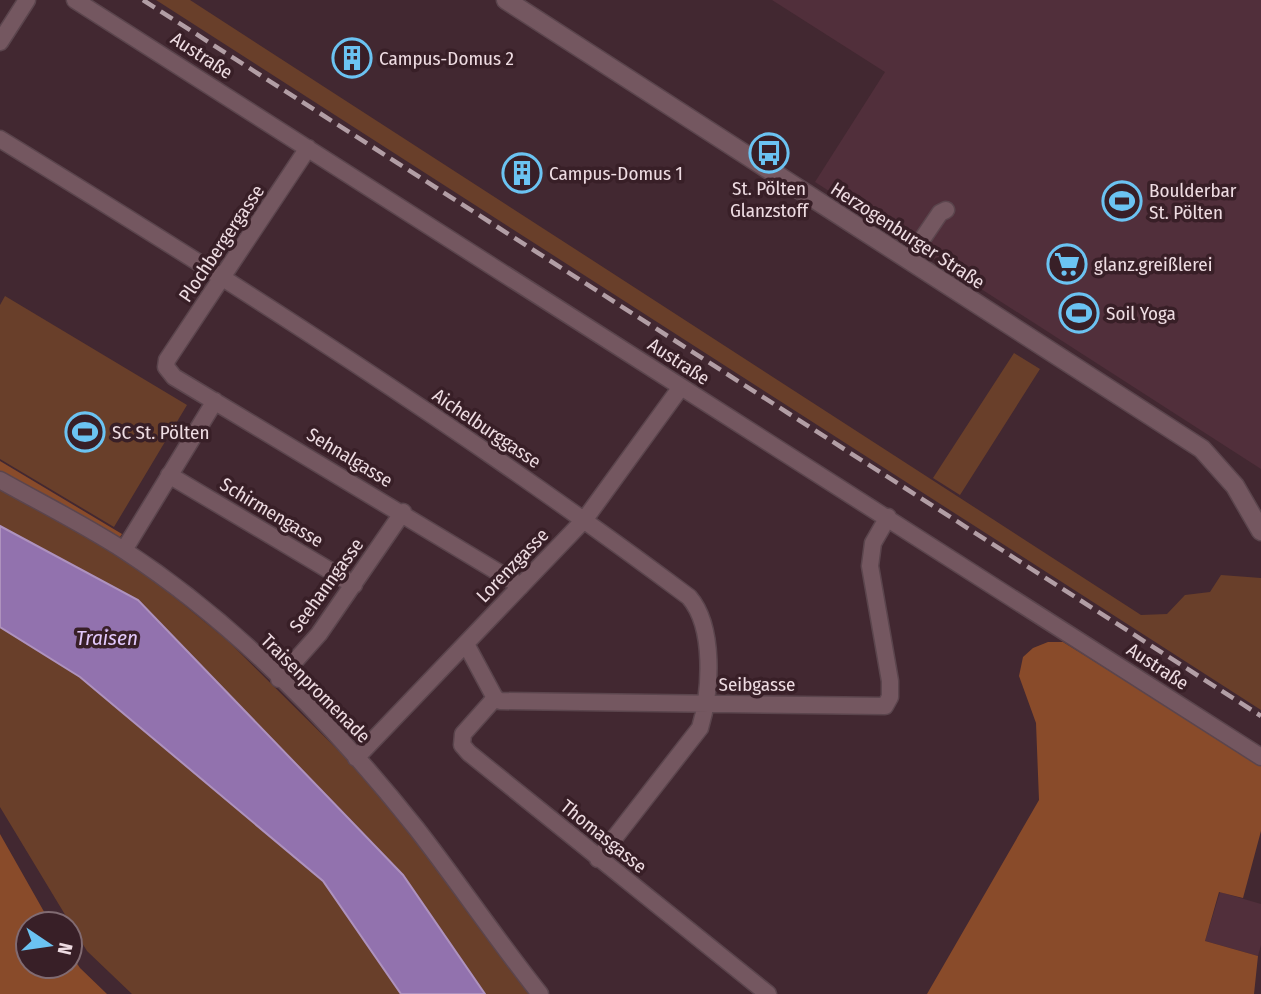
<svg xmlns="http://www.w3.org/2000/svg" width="1261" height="994" font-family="'Fira Sans Condensed',sans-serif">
	<rect width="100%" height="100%" fill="#422831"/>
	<!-- built -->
	<path fill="#512f3b" d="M772,0H1261V469L815,182L885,72Z
		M1220,892L1261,904V945L1258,956L1205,941Z"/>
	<!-- green -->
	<path fill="#693f2a" d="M156,0H190L1141,615L1167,614L1185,595L1210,592L1221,575L1261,578V710Z
		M5,296L187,405L114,527L0,459V305Z
		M1014,353L1040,369L960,495L933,478Z
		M0,484L130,561L227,640L350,762L406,827L530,994H485L403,875L138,600L0,526Z
		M0,627L80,677L323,881L401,994H132L87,951L0,807Z"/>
	<!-- forest -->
	<path fill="#894b2a" d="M0,461L122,534L116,543L0,477Z
		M1048,642H1063L1261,765V831L1243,898L1219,892L1205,941L1258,956L1254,994H927L1039,800L1036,723L1019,676L1023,657L1033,648Z
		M0,834L51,924H28V966H70V953L80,968L107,994H0Z"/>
	<!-- water -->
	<path fill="#9272ae" stroke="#ae92be" stroke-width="2" d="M0,526L138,600L403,875L485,994H401L323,881L80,677L0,627Z"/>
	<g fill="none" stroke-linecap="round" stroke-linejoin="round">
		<!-- minor casing -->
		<g stroke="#5b454d" stroke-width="19">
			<path id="minor" d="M75,0L1261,757
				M0,42L27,0
				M0,139C235,283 468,432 689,597C715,627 711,691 700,728L598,859
				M308,148L167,360L166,367L174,377L521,586
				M908,260L940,213L946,210
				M169,475L354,585
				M0,480C41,503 85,525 125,551C235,623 334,725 416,828C458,882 497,940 540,994
				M124,550L215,401
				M466,644L495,698L500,701L885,706L890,697V681L870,566L873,543L888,517
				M279,679L319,634L403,512
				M495,698L463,734L462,745L469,753L768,994
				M356,758L585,519L681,387"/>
		</g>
		<!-- tertiary casing -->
		<g stroke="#5b454d" stroke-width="21">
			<path id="tertiary" d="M506,0L1202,449L1235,486L1261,531"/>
		</g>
		<!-- minor -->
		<use href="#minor" stroke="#745760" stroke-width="16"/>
		<!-- tertiary -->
		<use href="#tertiary" stroke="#745760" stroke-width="18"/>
		<!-- rail -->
		<path stroke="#b29ea5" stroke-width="4.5" stroke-dasharray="14 7" stroke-linecap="butt" d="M143,0L1261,716"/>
	</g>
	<!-- icons -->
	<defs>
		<g id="building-ring" transform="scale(2.0125)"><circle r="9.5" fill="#381f27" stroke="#6bc3f2" stroke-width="1.5"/><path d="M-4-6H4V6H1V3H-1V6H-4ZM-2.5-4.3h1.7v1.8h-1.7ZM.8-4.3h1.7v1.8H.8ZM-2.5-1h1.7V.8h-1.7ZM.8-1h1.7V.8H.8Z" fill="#6bc3f2"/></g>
		<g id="bus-ring" transform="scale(2.0125)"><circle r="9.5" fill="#381f27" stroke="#6bc3f2" stroke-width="1.5"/><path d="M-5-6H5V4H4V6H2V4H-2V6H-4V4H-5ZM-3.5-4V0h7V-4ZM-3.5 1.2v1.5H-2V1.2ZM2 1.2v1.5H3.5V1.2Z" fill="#6bc3f2"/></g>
		<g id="stadium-ring" transform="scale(2.0125)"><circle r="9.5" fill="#381f27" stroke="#6bc3f2" stroke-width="1.5"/><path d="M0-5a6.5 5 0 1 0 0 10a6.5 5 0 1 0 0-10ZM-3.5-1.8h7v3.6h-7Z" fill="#6bc3f2"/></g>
		<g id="supermarket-ring" transform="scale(2.0125)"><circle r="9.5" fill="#381f27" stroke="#6bc3f2" stroke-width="1.5"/><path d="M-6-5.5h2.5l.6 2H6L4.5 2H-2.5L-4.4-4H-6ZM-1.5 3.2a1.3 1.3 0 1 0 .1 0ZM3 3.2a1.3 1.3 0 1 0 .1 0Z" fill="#6bc3f2"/></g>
	</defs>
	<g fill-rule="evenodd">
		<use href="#building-ring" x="352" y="58"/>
		<use href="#bus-ring" x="769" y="153"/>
		<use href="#building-ring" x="522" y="173"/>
		<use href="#stadium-ring" x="1122" y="201"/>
		<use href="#supermarket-ring" x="1067" y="264"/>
		<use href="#stadium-ring" x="1079" y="313"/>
		<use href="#stadium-ring" x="85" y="432"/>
	</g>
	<g text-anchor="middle" stroke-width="7" stroke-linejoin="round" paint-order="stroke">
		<!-- street labels -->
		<g font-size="19" fill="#eedce2" stroke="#381f27">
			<text transform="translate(202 55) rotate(33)" y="7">Austraße</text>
			<text transform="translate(908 235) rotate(33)" y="7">Herzogenburger Straße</text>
			<text transform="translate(221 243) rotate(-56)" y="7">Plochbergergasse</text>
			<text transform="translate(679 361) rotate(33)" y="7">Austraße</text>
			<text transform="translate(487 428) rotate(34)" y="7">Aichelburggasse</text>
			<text transform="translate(350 457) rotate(31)" y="7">Sehnalgasse</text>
			<text transform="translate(272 512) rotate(31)" y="7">Schirmengasse</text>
			<text transform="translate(512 565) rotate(-46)" y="7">Lorenzgasse</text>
			<text transform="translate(326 585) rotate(-54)" y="7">Seehanngasse</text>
			<text transform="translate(1158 666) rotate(33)" y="7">Austraße</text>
			<text x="757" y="691">Seibgasse</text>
			<text transform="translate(316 688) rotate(45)" y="7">Traisenpromenade</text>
			<text transform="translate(604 836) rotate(39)" y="7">Thomasgasse</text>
		</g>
		<!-- poi labels -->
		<g font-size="19" fill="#eedce2" stroke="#381f27" text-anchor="start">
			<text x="379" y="65">Campus-Domus 2</text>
			<text x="549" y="180">Campus-Domus 1</text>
			<text x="769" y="195" text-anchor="middle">St. Pölten<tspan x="769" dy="22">Glanzstoff</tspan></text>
			<text x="1149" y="197">Boulderbar<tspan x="1149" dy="22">St. Pölten</tspan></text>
			<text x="1094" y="271">glanz.greißlerei</text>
			<text x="1106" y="320">Soil Yoga</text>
			<text x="112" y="439">SC St. Pölten</text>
		</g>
		<!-- water labels -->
		<g font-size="21" font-style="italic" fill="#e2c8fb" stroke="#381f27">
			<text x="107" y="645">Traisen</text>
		</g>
	</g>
	<!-- north arrow -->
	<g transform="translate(49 945) rotate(103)"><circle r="33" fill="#381f27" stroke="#816b72" stroke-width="2"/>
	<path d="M0-5L12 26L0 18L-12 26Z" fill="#6bc3f2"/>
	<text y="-10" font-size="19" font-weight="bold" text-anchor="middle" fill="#eedce2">N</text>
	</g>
</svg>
